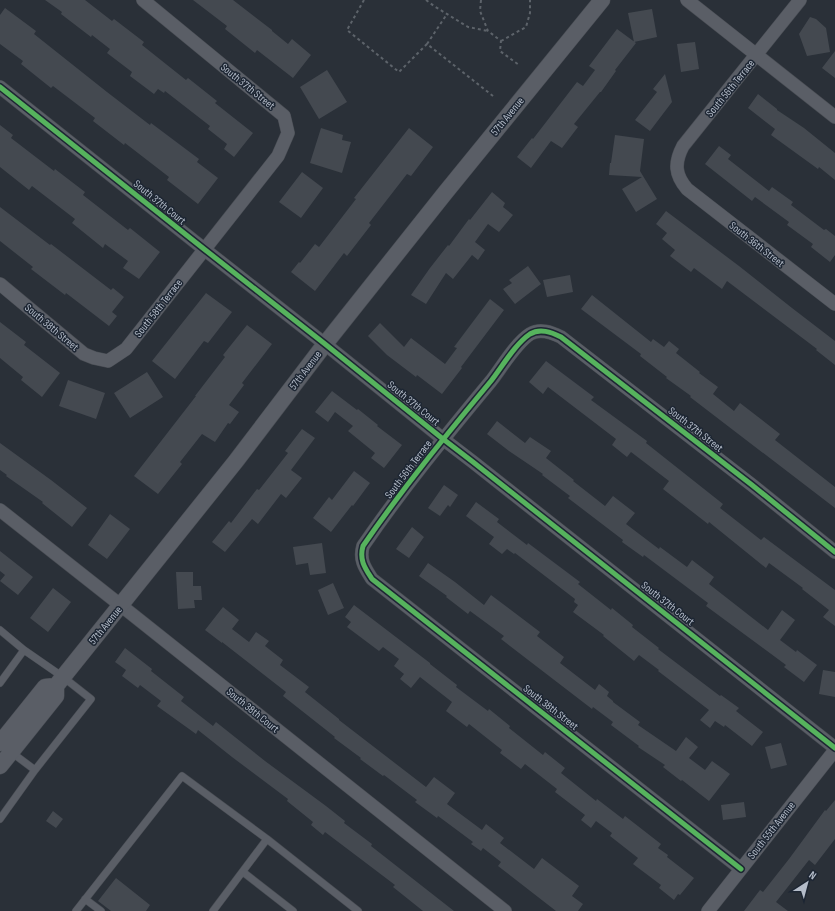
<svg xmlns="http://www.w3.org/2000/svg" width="835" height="911" font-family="'Sofia Sans Condensed',sans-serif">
	<rect width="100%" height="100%" fill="#2a3038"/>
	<!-- building -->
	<path fill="#444950" d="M45,0H85L112,21L114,19L144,42L142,45L186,80L188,78L217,101L215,103L253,133L234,157L224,149L227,144L208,129L210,126L165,91L164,93L158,89L154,94L130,76L132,72L107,53L110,49L92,35L91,37L61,14L62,12Z
		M193,0H233L272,30V31L288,44L292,39L311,55L293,78L257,50L255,53L225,29L227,26Z
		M5,8L36,31L34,34L107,92L150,125L151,123L199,159L197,162L218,178L198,204L167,180L169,177L125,143L124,145L93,121L95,118L53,86L51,88L21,64L23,61L0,44V15Z
		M652,9L657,37L634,42L628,13Z
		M810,17L816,19L826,28L830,52L807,56L799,34Z
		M617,29L636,43L615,70L616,71L601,92H600L574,124L578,127L562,148L551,141L531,168L517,157L532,138L533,139L577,82L583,86L595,70L589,66Z
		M695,42L699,69L681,72L677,44Z
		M835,51V78L822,68Z
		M327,70L347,102L319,119L300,87Z
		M665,74L672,102L650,131L635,120L657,92L653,89Z
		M758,94L777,109V110L804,128L835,153V180L819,167L818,169L771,135L775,129L748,108Z
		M0,125L13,135L11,138L54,171L55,169L85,192L83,195L128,230L130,228L160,252L139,279L123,268L128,261L105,244L103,248L72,223L75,219L32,186L29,190L0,167Z
		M321,128L343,135L342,140L351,142L342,173L310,163Z
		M409,128L433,147L411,176L407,174L369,223L371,225L347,256L344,253L315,291L291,272L299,262L300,263L315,244L319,247L356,199L354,198Z
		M615,135L644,139L640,171L657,199L636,212L622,189L642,177L609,175L610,163H611Z
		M719,146L731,155L728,159L769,191L772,187L793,202L791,205L824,230L826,229L835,236V255L830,262L811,247L813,244L787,225L789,222L755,197L752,201L705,164Z
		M302,172L323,188L301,218L279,202Z
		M492,192L505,203L503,207L513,215L499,232L488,224L475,242L485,250L478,260L472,255L453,279L446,273L426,304L411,295L430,268L448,245L449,246L469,219L470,220Z
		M0,207L50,245L51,244L111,290L113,288L124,297L112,312L117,316L109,326L66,293L65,295L31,269L33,267L0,241Z
		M666,211L739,266L792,308L835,341V365L816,350L817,349L727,281L722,289L694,268L691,272L670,256L675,250L662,239L667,233L656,224Z
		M528,266L541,284L515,304L503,289L512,283L509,280Z
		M570,275L573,292L547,297L543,280Z
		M206,293L232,312L208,343L204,341L175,379L152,361Z
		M592,295L651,342L653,339L664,347L669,341L679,349L676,353L700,372L699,373L718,387L713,394L734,411L740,403L780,434L775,440L835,487V508L690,397L691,396L666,378L667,377L640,356L641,354L581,309Z
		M490,299L504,310L461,367L462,368L442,394L417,375L416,377L387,355L368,336L380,323L404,347L411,338L445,364L457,348L454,347Z
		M0,322L26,342L24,345L60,373L42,397L21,380L23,377L0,358Z
		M247,325L272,344L242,383L244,385L229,405L239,412L230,424L228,423L215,442L202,434L180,462L182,464L158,494L134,476L196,396H195L225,357L223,355Z
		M546,361L594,397L591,400L647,441L646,443L723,504L720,508L761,540L764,537L835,590V626L823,617L829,610L802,589L803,588L769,563L766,568L709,522L708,524L663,489L669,481L631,452L627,457L612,445L616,439L548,387L543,394L529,382Z
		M147,372L163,397L130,418L114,393Z
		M68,380L105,393L96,419L59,406Z
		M332,391L357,410L358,409L378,425L377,426L402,445L384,468L371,458L375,453L348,431L353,426L335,412L328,422L315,412Z
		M497,421L525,443L530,437L551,451L546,458L574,480L573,481L605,506L613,496L635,513L626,524L659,549L660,547L687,567L692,560L714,577L709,584L768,630L782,610L795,620L780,640L796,652L797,650L817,665L804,682L784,667L786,665L706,606L708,603L644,555L643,557L622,542L623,540L568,498L570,496L542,475L543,474L509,451L487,434Z
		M302,429L315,438L291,470L302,478L286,498L281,494L258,524L252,519L225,552L212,542L229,521L231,523L257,489L259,490L288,453L285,451Z
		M0,443L51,480L87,508L72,527L42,503L43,502L6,476L7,475L0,470Z
		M354,471L370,483L353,506L352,505L331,532L313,518L329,497L332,500Z
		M444,485L458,495L450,507L448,505L440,516L428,508Z
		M476,502L499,519L497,522L527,545L528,543L580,582L578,584L611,610L612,608L633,625L632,627L659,648L658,649L720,696L721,695L739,708L736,711L763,732L752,746L725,725L724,727L715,721L710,728L700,720L709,710L658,671L659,670L639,655L634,661L603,636L604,635L573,612L578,605L574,602L575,599L515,553L514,554L507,549L502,554L489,544L494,537L466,516Z
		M110,514L130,529L107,559L88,545Z
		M412,527L424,537L409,558L396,549Z
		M322,543L326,573L310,575L308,563L296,565L293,547Z
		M0,551L33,577L18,595L0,581L5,575L0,571Z
		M428,563L455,582L484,605L491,595L540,632L537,636L564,657L560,663L595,690L599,684L609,692L607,696L613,701V702L640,722L638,725L676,751L686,737L698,747L689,758L705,770L712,761L730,774L709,801L682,780L681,781L663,767L665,765L638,747L639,746L611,725L613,722L593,707L592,709L501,639L504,636L470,611L468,614L446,597L447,596L419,576Z
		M176,572H193V586H201L202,600H194L195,608L178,609Z
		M333,583L344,608L328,615L318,590Z
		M53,588L71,602L48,632L30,618Z
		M354,605L430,663V664L457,685L456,687L488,711L489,709L510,726L509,728L543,755L545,752L565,768L561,773L596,801L597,799L623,819L625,816L661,844L658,848L668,855L667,857L694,878L680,895L678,894L674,900L659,888L661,885L633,864L638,858L610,836L612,833L596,821L591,828L581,820L585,815L555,792L557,789L525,764L521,769L500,753L502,750L469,724L467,727L446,711L452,702L420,677L411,688L400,679L404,674L394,666L399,659L383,647L379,651L347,627L351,622L345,617Z
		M223,607L239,620L232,629L249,642L256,632L269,641L265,646L283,660L280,665L309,687L305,692L339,719V720L426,787L434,777L455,793L447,804L482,830L486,824L504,838L500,843L534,869L542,858L579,886L572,896L583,904L578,911H556L498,866L501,862L483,848L481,851L471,844L473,842L438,816L437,818L415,802L417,800L384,775L383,776L360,759L361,758L334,738L335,737L283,696L286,692L222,642V643L205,630Z
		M125,648L152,669L151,671L184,697L181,701L213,726L216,722L265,761L326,806L345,821L344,823L372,844L371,846L454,911H423L393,887L395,885L366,863L325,832L323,835L311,825L313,822L287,801L288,799L232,757L198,730L196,734L157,706L161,701L140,685L138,688L122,676L126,670L115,662Z
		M823,670L835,672V697L819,694Z
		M781,743L787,765L771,769L765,747Z
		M835,800V839L815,865L809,860L776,902L788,911H744L760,890L763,892L789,859L825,810L826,811Z
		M744,802L746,817L723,820L721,805Z
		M53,811L63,819L56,828L46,821Z
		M116,878L150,905L146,911H111L98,901Z"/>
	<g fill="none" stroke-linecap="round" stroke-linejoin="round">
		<!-- service casing -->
		<g stroke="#484c53" stroke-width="8">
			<path id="service" d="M0,630L24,650L0,683
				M11,752L35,770
				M0,819L35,770L91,699L63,677L24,650
				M267,839L358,911
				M243,872L293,911
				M85,899L101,911
				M76,911L182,776L267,839L213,911"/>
		</g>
		<!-- minor casing -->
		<g stroke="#484c53" stroke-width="14">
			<path id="minor" d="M687,0L835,117
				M800,0L683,146C674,163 675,175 687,189L835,304
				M0,87L204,249L325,344L443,439L473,462L835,748
				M0,284L84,354L94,358L108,361L126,349L278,156L288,133L284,116L143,0
				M0,510L133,615L505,911
				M741,869L372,579C365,568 359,560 363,546C402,489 447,434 491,381C502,367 515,344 530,334C540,328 551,332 561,337L752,485L835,552
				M708,911L835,750"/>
		</g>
		<!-- tertiary casing -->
		<g stroke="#484c53" stroke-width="17">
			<path id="tertiary" d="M0,743L45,687L56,686L63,677L236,461L325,344L445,193L602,0
				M0,766L56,696V686"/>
		</g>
		<!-- path -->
		<path stroke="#5d636a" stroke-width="2" stroke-dasharray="3 3" stroke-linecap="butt" d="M364,0L347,30L399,72L427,44L493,96
			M426,0L434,6L468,27L488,31
			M481,0L480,11L488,31L501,41L500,51L519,65
			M501,41L526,27L530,13V0
			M427,44L447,14"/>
		<!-- service -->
		<use href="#service" stroke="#5a5e66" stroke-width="7"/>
		<!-- minor -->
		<use href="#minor" stroke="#5a5e66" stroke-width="13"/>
		<!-- tertiary -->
		<use href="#tertiary" stroke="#5a5e66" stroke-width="16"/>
		<!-- cycleway casing -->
		<g stroke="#1d2633" stroke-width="8">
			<path id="cycleway" d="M0,87L204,249L325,344L443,439L473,462L835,748
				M741,869L372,579C365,568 359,560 363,546C402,489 447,434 491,381C502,367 515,344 530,334C540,328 551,332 561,337L752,485L835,552"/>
		</g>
		<!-- cycleway -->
		<use href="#cycleway" stroke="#56b35d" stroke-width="5"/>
	</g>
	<g text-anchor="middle" stroke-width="3" stroke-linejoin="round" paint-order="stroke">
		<!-- street labels -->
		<g font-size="11" fill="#b4bcc9" stroke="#1d2633">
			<text transform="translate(248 86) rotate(39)" y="4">South 37th Street</text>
			<text transform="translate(730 88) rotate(-51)" y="4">South 56th Terrace</text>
			<text transform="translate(507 116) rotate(-51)" y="4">57th Avenue</text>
			<text transform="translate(160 202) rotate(39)" y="4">South 37th Court</text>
			<text transform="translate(757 244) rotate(38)" y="4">South 36th Street</text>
			<text transform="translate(158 308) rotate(-52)" y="4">South 58th Terrace</text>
			<text transform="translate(52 327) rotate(40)" y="4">South 38th Street</text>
			<text transform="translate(305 370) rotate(-53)" y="4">57th Avenue</text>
			<text transform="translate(414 403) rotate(39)" y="4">South 37th Court</text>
			<text transform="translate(696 429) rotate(38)" y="4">South 37th Street</text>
			<text transform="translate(408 469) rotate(-53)" y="4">South 56th Terrace</text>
			<text transform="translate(668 603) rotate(38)" y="4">South 37th Court</text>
			<text transform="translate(105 625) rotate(-51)" y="4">57th Avenue</text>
			<text transform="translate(551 707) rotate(38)" y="4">South 38th Street</text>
			<text transform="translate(253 710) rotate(39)" y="4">South 38th Court</text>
			<text transform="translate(771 830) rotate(-52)" y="4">South 55th Avenue</text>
		</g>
	</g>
	<!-- north arrow -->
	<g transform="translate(807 883) rotate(36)" stroke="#1d2633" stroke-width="3" paint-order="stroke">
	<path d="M0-3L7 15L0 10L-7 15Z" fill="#b4bcc9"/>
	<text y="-6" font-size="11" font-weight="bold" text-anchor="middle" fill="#b4bcc9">N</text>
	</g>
</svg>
